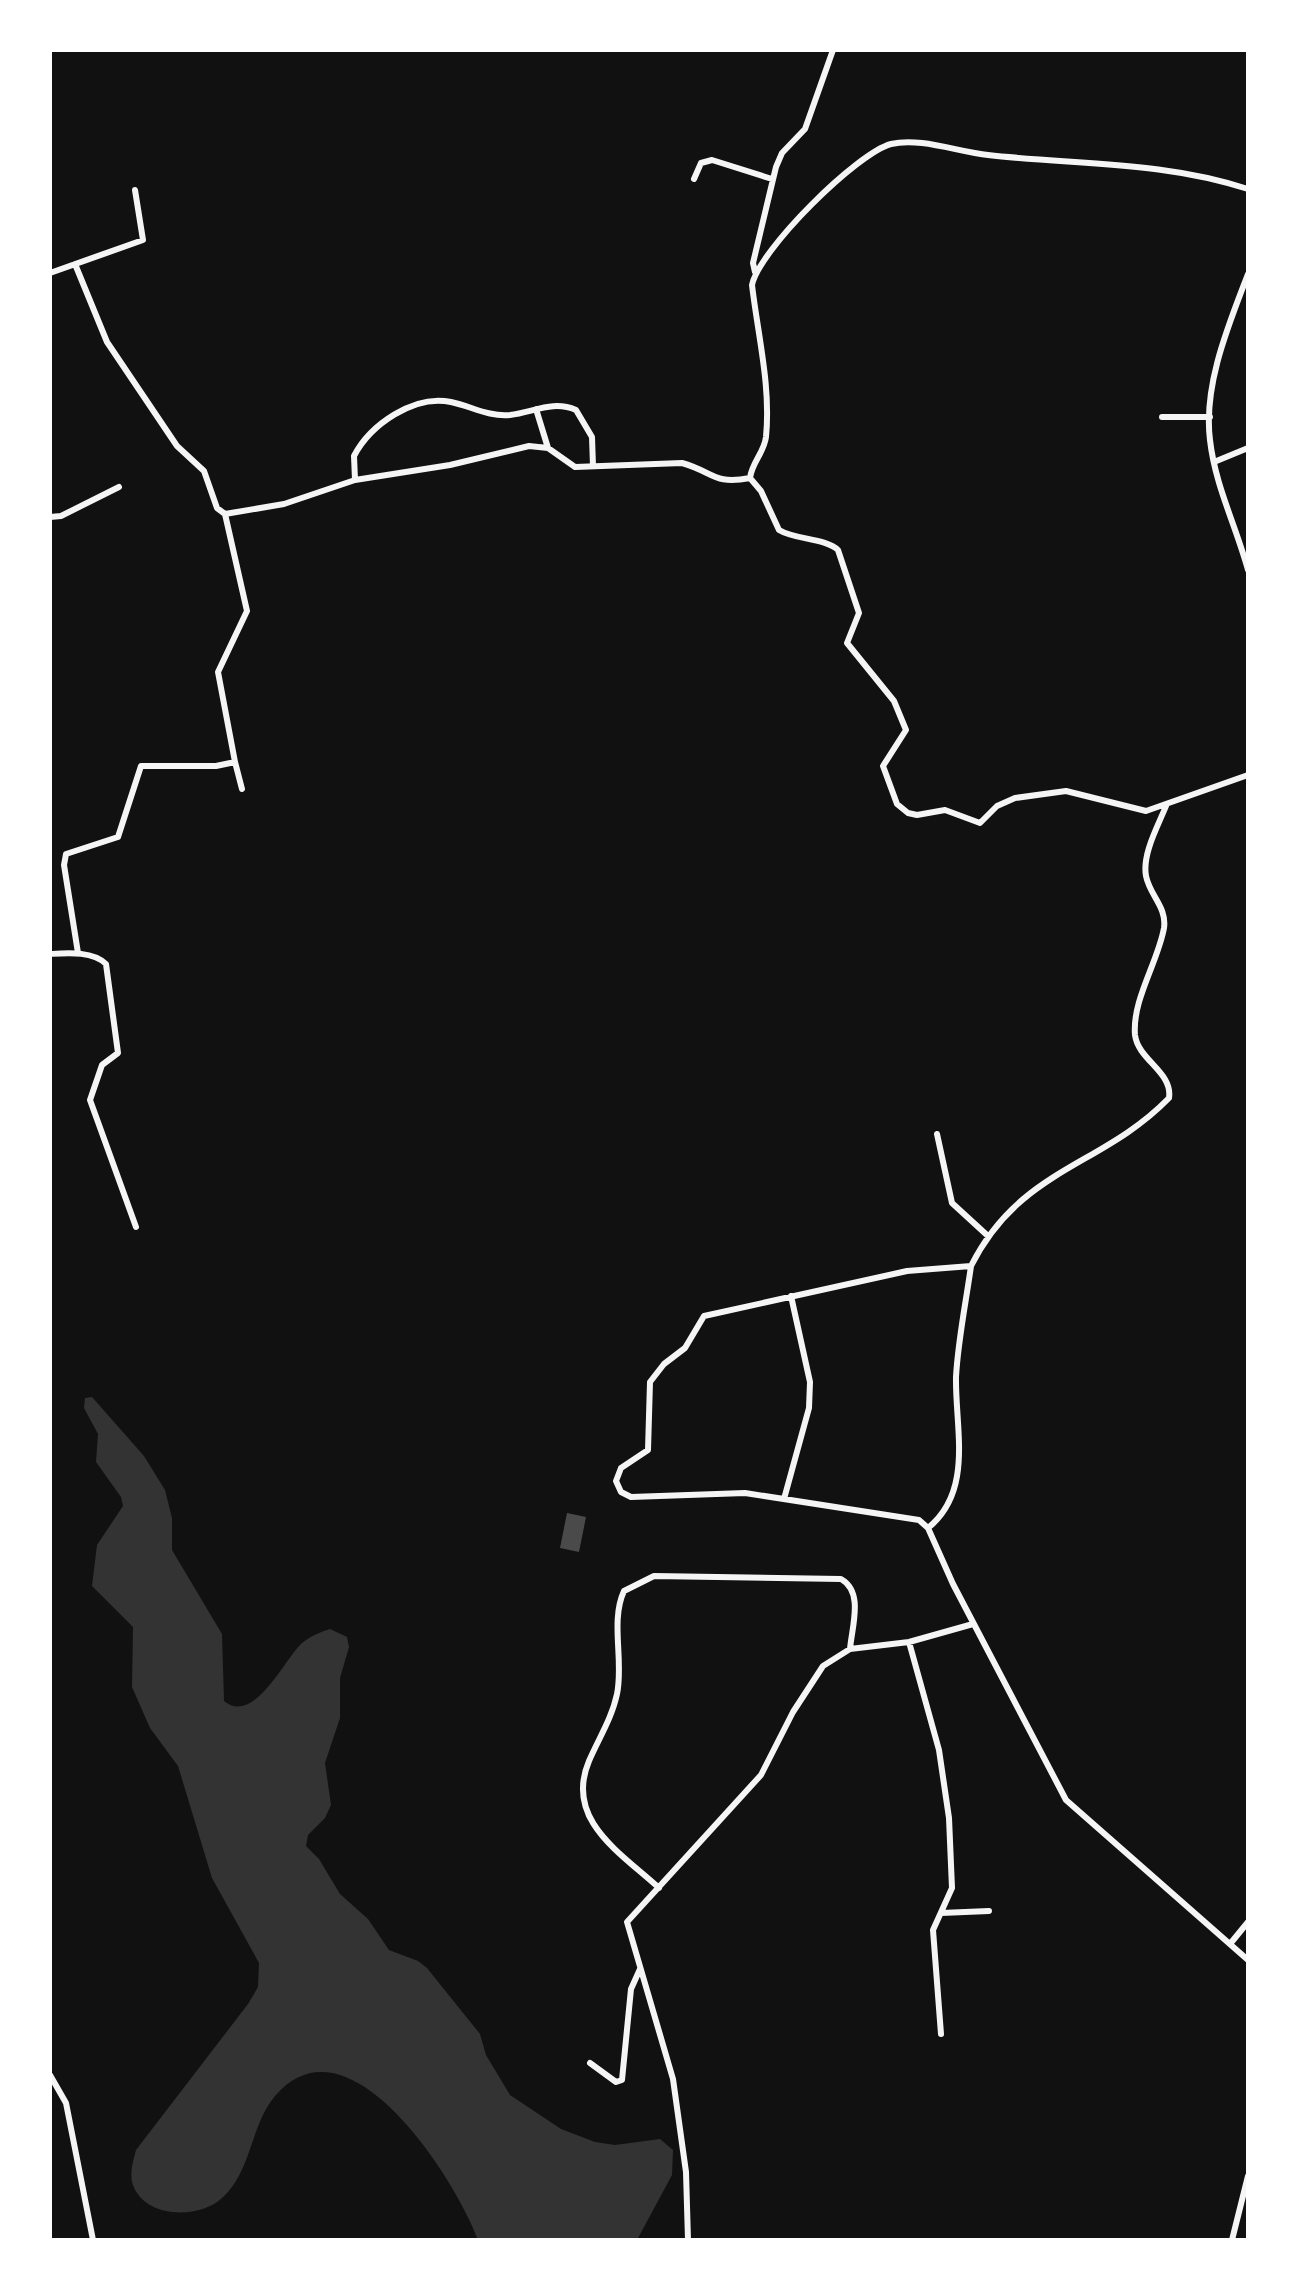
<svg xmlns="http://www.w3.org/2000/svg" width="1298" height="2290" font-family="'Roboto Condensed',sans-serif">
	<rect width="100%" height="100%" fill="#111"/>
	<!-- water -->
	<path fill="#333" d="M92,1397L144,1456L165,1490L172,1518V1550L222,1634L224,1701C254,1726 285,1658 302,1643C311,1636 320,1632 330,1629L347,1637L349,1647L340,1678V1718L325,1763L331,1805L325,1818L308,1835L306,1846L319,1859L340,1894L368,1919L389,1950L418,1961L427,1968L480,2034L486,2055L510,2095L561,2129L595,2142L615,2145L660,2139L673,2150L672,2175L637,2240H478C457,2182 349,2009 275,2096C250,2126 252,2171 222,2198C200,2219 145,2219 133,2185C129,2173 133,2162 136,2150L248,2004L258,1987L259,1963L212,1878L178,1766L150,1728L132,1687L133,1627L92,1586L97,1545L123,1506L121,1497L96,1462L98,1434L84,1408L85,1398Z"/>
	<!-- building -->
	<path fill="#4a4a4a" d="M567,1513L586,1517L579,1552L560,1548Z"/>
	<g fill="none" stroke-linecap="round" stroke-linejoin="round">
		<!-- minor -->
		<path stroke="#f5f5f5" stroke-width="6" d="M694,179L701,163L712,160L772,179
			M1248,189C1163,161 1076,165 988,155C958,152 920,137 891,144C857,153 759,250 752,285C758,336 771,386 766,437C764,453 752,462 750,478L761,491L779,530C795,540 826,538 838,550L859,613L847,643L894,701L906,730L883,766L897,804L908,813L917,815L945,810L980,823L997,806L1015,798L1066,791L1146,811L1248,775
			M75,264L107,342L177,446L204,471L217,508L225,514L284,504L355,480L450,465L529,446L548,448L575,467L682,463C714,472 713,485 750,478
			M755,272L753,263L776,167L782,153L805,129L833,50
			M50,273L143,240L135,190
			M1248,274C1229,324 1203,385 1210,440C1215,485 1236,526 1248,570
			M536,409L548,448
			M1162,417H1210
			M1214,462L1248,448
			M355,480L354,456C370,425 414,394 451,402C471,406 488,417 510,415C534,412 553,400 576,410L592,437L593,466
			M50,517L61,516L119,487
			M235,762L242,789
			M1166,806C1158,826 1142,854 1146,876C1150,896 1167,907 1164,928C1158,962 1132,1000 1135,1035C1138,1060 1173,1072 1169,1098C1102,1167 1020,1168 971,1266L907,1271L704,1316L685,1348L664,1364L650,1382L648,1450L621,1468L616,1481L621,1492L631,1497L745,1493L919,1520L928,1528L953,1584L1066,1800L1248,1960
			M78,953L64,865L66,854L118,837L141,766H216L235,762L218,672L247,611L225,514
			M50,954C68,953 93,951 106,964L118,1053L102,1065L90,1100L136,1227
			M937,1134L952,1203L988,1236
			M784,1499L809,1408L810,1382L791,1296
			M928,1528C974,1491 955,1428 956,1377C958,1340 966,1302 971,1266
			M909,1642L939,1750L949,1818L952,1888L933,1930L941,2034
			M659,1888C621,1853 564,1820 589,1761C599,1738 612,1718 617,1694C624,1661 610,1621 624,1591L654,1576L841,1579C864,1592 852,1626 850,1649
			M941,1913L989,1911
			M1230,1944L1248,1922
			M590,2063L616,2082L622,2080L631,1989L640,1969
			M50,2075L66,2103L93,2240
			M688,2240L686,2172L673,2079L627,1922L761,1775L793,1712L823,1666L850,1649L909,1642L973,1624
			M1232,2240L1248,2176"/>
	</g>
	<!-- border -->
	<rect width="1298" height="2290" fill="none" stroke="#ffffff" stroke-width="104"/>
</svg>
